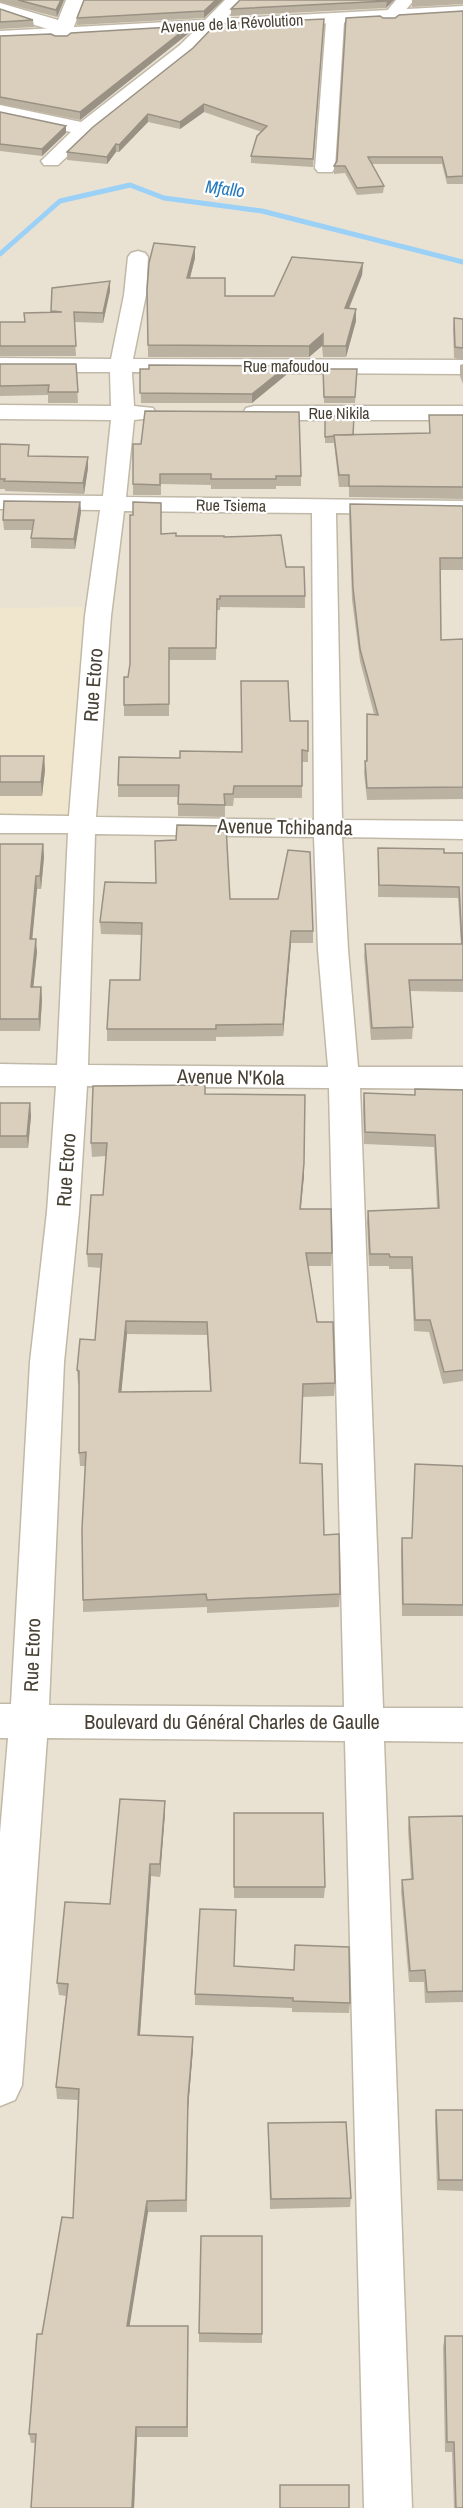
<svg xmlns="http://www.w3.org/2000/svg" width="463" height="2508" font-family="'Archivo Narrow',sans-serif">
	<rect width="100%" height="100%" fill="#f4f0e5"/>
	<!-- residential -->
	<path fill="#e9e2d3" d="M0,0H463V2508H0Z"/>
	<!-- education -->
	<path fill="#efe6cd" d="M93,607L78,818H0V608Z"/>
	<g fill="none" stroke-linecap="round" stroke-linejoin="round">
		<!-- stream -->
		<path stroke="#9bd0f7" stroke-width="5" d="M0,254L60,201L130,185L164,198L262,211L463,262"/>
		<!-- minor casing -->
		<g stroke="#c1b8a7" stroke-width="3">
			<path id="minor" d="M66,0H84L70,37L67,41H55L52,37L54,31L0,14V3L58,20Z
				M225,0H244L192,53L92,133L58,165H44L41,161L71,132L0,117V105L81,122L180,45Z
				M396,0H414L395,23H383L380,19Z
				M335,17L341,18L344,22L335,168L332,172H318L315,168L326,22L329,18Z
				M138,251L145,253L148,257L146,295L133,359L463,360V374L132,372L134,406L153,408L156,413L153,418L134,420L126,497L463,501V515L336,513L342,820L463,821V839L342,837L348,950L358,1067H463V1089L360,1088L383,1708H463V1742L384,1741L412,2508H364L345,1741L47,1738L22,2085L15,2100L0,2106V1833L8,1738H0V1704H11L30,1362L47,1212L56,1086H0V1064L57,1065L68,833H0V815L69,816L85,616L100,510L0,509V495L103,496L111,420L0,419V405L111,406L110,372H0V358L111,359L124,295L128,257L131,253ZM124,511L312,513L314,820L96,817L111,616ZM95,834L314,837L318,950L328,1067L88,1065ZM87,1086L329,1088L344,1707L49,1705L64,1362L79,1212Z
				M254,406H463V420H254L246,418L243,413L246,408Z"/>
		</g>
		<!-- tertiary casing -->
		<g stroke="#c1b8a7" stroke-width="3">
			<path id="tertiary" d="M463,6V16L0,41V31Z"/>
		</g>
		<!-- minor -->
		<use href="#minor" fill="#fff" fill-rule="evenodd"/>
		<!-- tertiary -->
		<use href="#tertiary" fill="#fff" fill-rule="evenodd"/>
	</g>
	<!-- wall -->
	<path fill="#bbb2a2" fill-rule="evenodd" d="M0,0H64L57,17L0,2Z
		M223,0L204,18L77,25V18Z
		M394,0L386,8L231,16V9Z
		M412,0H463V4L412,7Z
		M0,9L33,20L34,27L0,29Z
		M463,11V184H447L442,164H372L384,186L383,193L357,195L345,173L334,174V166L337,161L383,18H395Z
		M324,19L313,167L251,163V156L262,132L204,112L180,129L148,122L119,152H116L107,164L67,160V152Z
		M189,33L80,120L0,104V36H55Z
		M0,112L66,133L42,156L0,151Z
		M195,258L190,278L225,296H274L363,263L362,275L349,309H356V321L346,357H323L322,346L309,357H148L147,290Z
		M110,281V291L103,323L74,322L76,356H0V322H25L51,312Z
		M454,318L463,319V360L454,358L453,329Z
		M0,364H76L78,403H48V395L0,396Z
		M463,364V384L460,376V365Z
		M140,369L286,375L252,403H141Z
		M323,369H357L355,403H324Z
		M429,415H463V499L349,497V487H339L334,443H325V416L353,435L429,433Z
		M0,444L30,456L88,468L84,494L5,491V489H0Z
		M133,444L301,476V486H276V489H211V485L161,484V495H133Z
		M80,502L81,512L75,549L31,548V538L32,530H4L3,520Z
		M350,504L463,506V570H440L441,640L463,639V799L367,800L364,773L365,761H366L367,714H374L360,661L352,600L349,515Z
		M133,515L161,534L176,536L224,537L286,567L305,596V608L220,607V610H217L216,660H169V716H124V705L130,664Z
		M290,721L308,751V762H302V798H234L233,806H225V817L178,816V797H118V785L180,758L242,752Z
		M0,756H44L45,770L42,796H0Z
		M0,844H43L44,857L41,889H37L32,939L37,952L33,987H41L42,1000L40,1031H0Z
		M378,848L444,853H463V992L410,991L413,1027L412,1039L371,1040L364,956L365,944H461L458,898L378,897Z
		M230,899L313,931V943H291L283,1036L216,1037V1041H107V1029L140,980L142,935L101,934L100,922Z
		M415,1089L463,1090V1381L443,1384L429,1332L414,1331L411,1269H389V1266H369L367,1222L368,1211L437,1208L434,1147L364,1144L363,1105L364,1093L415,1095Z
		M205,1094L304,1176L301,1209L332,1253L331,1266H308L317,1322L335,1383L334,1396L302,1397L300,1463L324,1535L340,1594L339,1607L207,1613V1607L83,1612V1600L85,1466H80L79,1453V1384H78L77,1370L95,1340L101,1268L88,1267L87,1254L103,1195L106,1156L92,1157L91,1143ZM127,1334L207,1335L210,1391L121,1392Z
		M0,1103H30L31,1116L28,1148H0Z
		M415,1464L463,1466V1616H402L401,1550L402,1538H412Z
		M165,1813L160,1877L151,1876L140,2036L193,2049L188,2109L187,2212H148L129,2326H188V2437H137L134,2508H31L35,2443H31L29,2434L42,2334L73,2218L78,2100L57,2099L56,2087L66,1996L59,1995L57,1983L110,1904Z
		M234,1813L325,1887L324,1898H234Z
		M463,1816V2002L425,2003L424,1982H409L401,1891L402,1880H411L408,1829L409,1817Z
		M235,1966L350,2003L349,2013L292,2012V2008L195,2005V1994Z
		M436,2110H463V2191L437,2190L435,2121Z
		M268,2123L351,2198L350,2207L270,2209Z
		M262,2236V2343L199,2342V2333Z
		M445,2336L463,2508H454L452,2452H445L443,2347Z"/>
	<!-- shaded-wall -->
	<path fill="#999184" d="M61,0H64L57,17L56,10Z
		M216,0H223L204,18V11Z
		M388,0H394L386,8L387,1Z
		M189,26V33L80,120V112Z
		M204,104V112L180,129V122Z
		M148,114V122L119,152V145Z
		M66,126V133L42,156V149Z
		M116,144V152L107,164V157Z
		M195,247V258L187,289V278Z
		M363,263L362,275L344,320L345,308Z
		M110,281V291L103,323V313Z
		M356,309V321L346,357V346Z
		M323,334L322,346L309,357V346Z
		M287,366L286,375L252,403V394Z
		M88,457V468L84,494L83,483Z
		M80,502L81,512L75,549L74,539Z
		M44,756L45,770L42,796L41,782Z
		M43,844L44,857L41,889L40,876Z
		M36,876L37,889L31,952L30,939Z
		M291,931V943L283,1036V1024Z
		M36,939L37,952L32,1000L31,987Z
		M41,987L42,1000L40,1031L39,1019Z
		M30,1103L31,1116L28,1148L27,1136Z
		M304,1163V1176L299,1222L300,1209Z
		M126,1321L127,1334L120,1406L119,1392Z
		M165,1801V1813L160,1877V1864Z
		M150,1864L151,1876L139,2047L138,2035Z
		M193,2037V2049L188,2109L187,2212L188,2098Z
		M147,2201L148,2212L128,2336L127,2326Z
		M136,2427L137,2437L134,2508H132Z"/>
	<!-- building -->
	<path fill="#dacfbc" stroke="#999184" stroke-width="1.5" fill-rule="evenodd" d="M18,0H61L56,10Z
		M84,0H216L204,11L77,18Z
		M240,0H388L387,1L231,9Z
		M0,9L33,20L0,22Z
		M463,11V176L447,177L442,157H368L384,186L357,188L345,166H334L337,161L346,18L380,16L383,18H395L399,15Z
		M324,19L313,159L251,156L257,136L267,126L204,104L180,122L148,114L119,145L116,144L107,157L67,152L93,127L193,48L216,24Z
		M189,26L80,112L0,97V36L51,34L55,36H67L71,33Z
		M0,112L66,126L42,149L0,144Z
		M154,243L195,247L187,278H225V296H274L292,257L363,263L345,308L356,309L346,346H323V334L309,346L148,345L147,290L149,263Z
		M110,281L103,313L74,312L76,346H0V322H25L24,313L62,312L51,311L52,288Z
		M454,318L463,319V348L455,347Z
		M0,364H76L78,392H48L49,385L0,386Z
		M149,365L287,366L252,394L140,393V369H149Z
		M323,369H357L355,397H324Z
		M145,411L299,412L301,476H276V479H211V474H160V485L133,484V444H141Z
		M429,415H463V487L349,486V475H339L334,435L430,433Z
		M325,416H354L353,435H334V436L325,437Z
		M0,444L29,445L28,456L88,457L83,483L4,481L5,479H0Z
		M4,501L80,502L74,539L31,538L34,520H3Z
		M133,502L161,503V534L176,533V536H224V537L281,535L286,567H304L305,596H220V599H217L216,648H169V704L124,705V677H128L130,664V515H133Z
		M350,504L463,506V558H440L441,640L463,639V787L367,788L365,761H367V714L378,715L360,649L353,588Z
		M241,681H288L290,721H308V751L302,750V786H234L233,794H224L225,805L178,804L179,785H118L119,757L180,758V751L242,752Z
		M0,756H44L41,782H0Z
		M177,825L226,826L230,899H278L288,850L310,852L313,931H291L283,1024L216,1025V1029H107L110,980H140L142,923L100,922L105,882L156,883L155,841L176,840Z
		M0,844H43L40,876H36L30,939H36L31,987H41L39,1019H0Z
		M378,848L444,849V853H463V980H409L413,1027L372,1028L365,944H462L459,887L379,885Z
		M205,1085V1094L305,1095L304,1163L300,1209H331L332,1253H306L317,1322H333L335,1383L303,1384L300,1463L322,1464L324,1535L339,1534L340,1594L207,1600L206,1594L83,1600L82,1529L86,1452L79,1453V1371L77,1370L80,1339L95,1340L102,1254H87L91,1195H103L107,1143H91L93,1086ZM126,1321L207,1322L211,1391L119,1392Z
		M415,1089L463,1090V1370L444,1372L430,1320H415L412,1257H390L389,1254H370L368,1211L439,1208L435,1135L365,1132L364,1093L415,1095Z
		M0,1103H30L27,1136H0Z
		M415,1464L463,1466V1605L403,1604L402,1538H412Z
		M120,1799L165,1801L160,1864H150L138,2035L193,2037L188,2098L186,2200L147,2201L127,2326H188L187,2427H136L132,2508H31L36,2434H29L37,2334H42L62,2217L73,2218L79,2089L56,2087L68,1984L57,1983L65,1902L110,1904Z
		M234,1813H323L325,1887H234Z
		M463,1816V1991L427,1992L425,1970L410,1971L402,1880L413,1879L409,1817Z
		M200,1909L236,1910L234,1966L294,1970L295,1945L349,1947L350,2003L293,2001V1998L195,1994Z
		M436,2110H463V2180H439Z
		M346,2122L351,2198L271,2199L268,2123Z
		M201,2236H262V2334L199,2333Z
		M445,2336H463V2508H456L454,2442H447Z
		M280,2485H349V2508H280Z"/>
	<g text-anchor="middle" stroke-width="4.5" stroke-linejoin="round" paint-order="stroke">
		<!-- far-street labels -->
		<g font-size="16" fill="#474034" stroke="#fff">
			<text transform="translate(232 23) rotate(-3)" y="6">Avenue de la Révolution</text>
			<text x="286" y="372">Rue mafoudou</text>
			<text x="339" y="419">Rue Nikila</text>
			<text transform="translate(231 505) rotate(1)" y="6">Rue Tsiema</text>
		</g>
		<!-- far-water labels -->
		<g font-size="18" font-style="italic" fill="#2379be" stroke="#fff">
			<text transform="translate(225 189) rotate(7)" y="6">Mfallo</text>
		</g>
		<!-- street labels -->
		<g font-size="20" fill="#474034" stroke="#fff">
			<text transform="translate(93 685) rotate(-86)" y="7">Rue Etoro</text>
			<text transform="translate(285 827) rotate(1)" y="7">Avenue Tchibanda</text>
			<text transform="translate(231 1077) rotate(1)" y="7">Avenue N'Kola</text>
			<text transform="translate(66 1170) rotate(-86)" y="7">Rue Etoro</text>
			<text transform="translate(32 1655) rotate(-88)" y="7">Rue Etoro</text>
			<text x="232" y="1729">Boulevard du Général Charles de Gaulle</text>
		</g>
	</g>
</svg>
